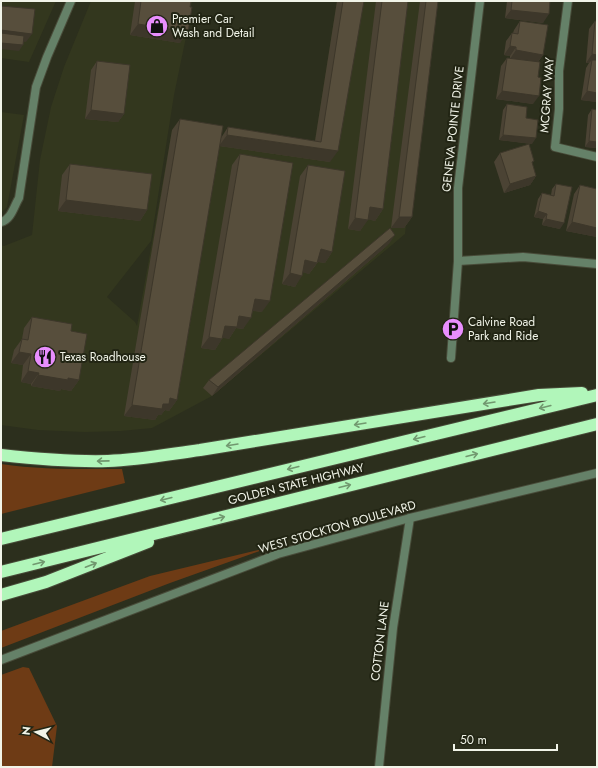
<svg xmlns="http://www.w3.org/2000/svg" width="598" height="768" font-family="Jost,sans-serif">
	<rect width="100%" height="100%" fill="#2c2f1d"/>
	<!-- built -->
	<path fill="#33371e" d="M1,1H56L29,62L1,58Z
		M91,1H192L186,37L174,95L151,241L107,297L135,322L137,326L172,130L313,153L337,1H432L405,234L212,396L152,428L121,431L85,432L38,430L1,425V245L4,246L32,235L40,160L51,107L64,67Z
		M1,112L24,115L7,207L1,213Z"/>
	<!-- green -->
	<path fill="#6e3b15" d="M1,464C41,470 81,469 122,469L125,483L1,514Z
		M271,547L170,583L1,648V631L150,576Z
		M23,667L29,668L57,726L52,767H1V675Z"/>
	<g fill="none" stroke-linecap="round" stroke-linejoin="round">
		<!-- minor casing -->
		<g stroke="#484b39" stroke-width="10">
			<path id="minor" d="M568,1L559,71V109L555,147L597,157
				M1,222C11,220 14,206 19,198L36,87L47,57L71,1
				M451,358L458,261
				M379,767L393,628L410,518"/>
		</g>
		<!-- tertiary casing -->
		<g stroke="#484b39" stroke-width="10">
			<path id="tertiary" d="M480,1L458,188V261L523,257L597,264
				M1,660L278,554L410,518L597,473"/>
		</g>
		<!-- motorway casing -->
		<g stroke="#484b39" stroke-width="14">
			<path id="motorway" d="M1,455C37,459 72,462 108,461C139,460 170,454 200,450L539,395L582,393
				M1,539L597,395
				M1,572L597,424
				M1,595L46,582L148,542"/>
		</g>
		<!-- minor -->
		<use href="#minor" stroke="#658168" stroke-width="8"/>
		<!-- tertiary -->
		<use href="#tertiary" stroke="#658168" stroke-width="8"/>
		<!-- motorway -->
		<use href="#motorway" stroke="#b1f6ba" stroke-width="12"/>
	</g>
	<!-- wall -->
	<path fill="#4b4334" d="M135,1H192L191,2L180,43L130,35Z
		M337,1H364L330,162L219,146L177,400L169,411L165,410L161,415H158L155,420L124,416L172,130L180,119L221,138L228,127L315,141Z
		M376,1H408L383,209L375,221L368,219L360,231L348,229Z
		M420,1H438L412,217L404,228H391Z
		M507,1H550L543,23L505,18Z
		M520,21L543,55L538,62L533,104L496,99L501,66L507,58H510V56L504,55L506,41L512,33H513L514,30Z
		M595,21H597V102L581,100L586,68L589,63H586L589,29Z
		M97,61L124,114L118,122L85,119L91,70Z
		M507,104L526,118L532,144L499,140L503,110Z
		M592,109L597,148L585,147L588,115Z
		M500,153L532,164L536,176L530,185L504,193L494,162Z
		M240,154L262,312L253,311L243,329L236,328L229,339L223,337L215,350L201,348L232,165Z
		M70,164L147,210L140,221L58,211L62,175Z
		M308,165L332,252L325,263L318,262L309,274L303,272L295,287L282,284L300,176Z
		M556,184L560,229L542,225L543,219L534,217L538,199L542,193L551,195L552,189Z
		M580,185L597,189V237L566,231L574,194Z
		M389,244L212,396L203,388L209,380Z
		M32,317L71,331L79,380L71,391L61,389L60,391L31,386V384L21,382L23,365L11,363L14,350L22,339L24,328Z"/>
	<!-- shaded-wall -->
	<path fill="#3d372a" d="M511,10L549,14L543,23L505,18Z
		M138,24L188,32L180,43L130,35Z
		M1,30L32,34L26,42L1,39Z
		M1,43L23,45L19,51L1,49Z
		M510,46L516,47L510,56L504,55Z
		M516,50L543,55L537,63L510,59Z
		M592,54L597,55V64L592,60L589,63H586Z
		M502,91L539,96L533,104L496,99Z
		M587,91L597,93V102L581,100Z
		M91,110L124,114L118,122L85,119Z
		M227,135L338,151L330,162L219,146Z
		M503,135L536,138L532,144L499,140Z
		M589,141L597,142V148L585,147Z
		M536,176L530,185L504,193L510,184Z
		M66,200L147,210L140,221L58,211Z
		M370,207L383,209L375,221L362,218Z
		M538,211L547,214L543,219L534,217Z
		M399,217H412L404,228H391Z
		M355,218L368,220L360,231L348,229Z
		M546,219L564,223L560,229L542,225Z
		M572,222L597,228V237L566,231Z
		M395,235L389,244L212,396L218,387Z
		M321,249L332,252L325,263L313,261Z
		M305,260L317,263L309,274L297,271Z
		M290,273L302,276L295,287L282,284Z
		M255,299L270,301L262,312L248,310Z
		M239,316L251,318L243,329L236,328L229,339L218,337L225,326Z
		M209,337L222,339L215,350L201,348Z
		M19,352L31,354L23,365L11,363Z
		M28,371L39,373L31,384L21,382Z
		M38,375L68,378L79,380L71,391L61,389L60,391L31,386Z
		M170,398L177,400L169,411L165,410L161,415H158L155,420L124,416L132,405L163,404Z"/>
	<!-- building -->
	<path fill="#574e3c" stroke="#3d372a" d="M141,1H191L190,7H192L188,32L138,24Z
		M343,1H364L338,151L227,135L228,127L321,142Z
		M382,1H408L383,209L370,207L368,220L355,218Z
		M426,1H438L412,217H399Z
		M512,1H550L549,14L511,10Z
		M1,6L35,9L32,34L1,30Z
		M520,21L548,25L543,55L516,50V47L510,46L512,33L518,34Z
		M595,21H597V55L592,54Z
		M1,33L24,36L23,45L1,43Z
		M507,58L540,62L538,77L541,78L539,96L502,91Z
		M592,60H597V93L587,91Z
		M97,61L130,65L124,114L91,110Z
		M507,104L527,107L526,118L538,120L536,138L503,135Z
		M592,109L597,110V142L589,141Z
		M180,119L223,126L177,400L170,398L169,404H163L162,409L132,405Z
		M529,144L534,161L532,162L536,176L510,184L500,153Z
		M240,154L293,163L270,301L255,299L251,318L239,316L237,327L225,326L222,339L209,337Z
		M70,164L152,174L147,210L66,200Z
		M308,165L345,171L332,252L321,249L317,263L305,260L302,276L290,273Z
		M556,184L572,187L564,223L546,219L547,214L538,211L542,193L554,196Z
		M580,185L597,189V228L572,222Z
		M390,228L395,235L218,387L209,380Z
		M32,317L72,324L71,331L87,334L79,380L68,378V380L38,375L39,373L28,371L31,354L19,352L22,339L28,340Z"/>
	<!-- one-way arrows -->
	<defs><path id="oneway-shaft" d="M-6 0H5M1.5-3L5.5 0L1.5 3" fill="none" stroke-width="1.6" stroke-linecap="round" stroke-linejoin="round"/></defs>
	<g stroke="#71986f">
		<use href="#oneway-shaft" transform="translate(489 403) rotate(171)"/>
		<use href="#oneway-shaft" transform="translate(545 407) rotate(166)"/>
		<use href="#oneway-shaft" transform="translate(360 424) rotate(171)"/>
		<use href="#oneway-shaft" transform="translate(419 438) rotate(166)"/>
		<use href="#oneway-shaft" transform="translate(232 445) rotate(171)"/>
		<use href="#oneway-shaft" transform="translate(472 455) rotate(-14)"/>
		<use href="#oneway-shaft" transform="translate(103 461) rotate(179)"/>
		<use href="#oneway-shaft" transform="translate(293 468) rotate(166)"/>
		<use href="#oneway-shaft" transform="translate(345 486) rotate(-14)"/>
		<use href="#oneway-shaft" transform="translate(166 499) rotate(166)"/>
		<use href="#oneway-shaft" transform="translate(219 518) rotate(-14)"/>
		<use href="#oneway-shaft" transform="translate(39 563) rotate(-14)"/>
		<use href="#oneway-shaft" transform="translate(91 565) rotate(-21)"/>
	</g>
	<!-- icons -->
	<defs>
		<g id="shop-disc" transform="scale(1.15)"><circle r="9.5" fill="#e98efe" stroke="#222514"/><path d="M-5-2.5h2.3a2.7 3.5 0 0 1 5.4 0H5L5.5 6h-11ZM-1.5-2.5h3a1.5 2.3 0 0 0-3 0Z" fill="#111"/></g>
		<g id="parking-disc" transform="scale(1.15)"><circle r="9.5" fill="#e98efe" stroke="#222514"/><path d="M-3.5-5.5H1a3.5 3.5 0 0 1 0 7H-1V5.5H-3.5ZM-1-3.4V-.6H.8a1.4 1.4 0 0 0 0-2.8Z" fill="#111"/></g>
		<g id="restaurant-disc" transform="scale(1.15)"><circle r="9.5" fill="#e98efe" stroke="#222514"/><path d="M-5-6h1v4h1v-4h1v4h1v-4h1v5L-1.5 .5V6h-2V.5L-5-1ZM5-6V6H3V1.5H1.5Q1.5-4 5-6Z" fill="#111"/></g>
	</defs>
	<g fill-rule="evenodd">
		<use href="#shop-disc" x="157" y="26"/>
		<use href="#parking-disc" x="453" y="329"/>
		<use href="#restaurant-disc" x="45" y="357"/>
	</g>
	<g text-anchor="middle" stroke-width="4" stroke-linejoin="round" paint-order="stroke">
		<!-- poi labels -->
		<g font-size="12" fill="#f1f4e8" stroke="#222514" text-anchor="start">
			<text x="172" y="23">Premier Car<tspan x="172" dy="14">Wash and Detail</tspan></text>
			<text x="468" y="326">Calvine Road<tspan x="468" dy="14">Park and Ride</tspan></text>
			<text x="60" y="361">Texas Roadhouse</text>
		</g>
		<!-- street labels -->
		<g font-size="12" fill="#f1f4e8" stroke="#222514">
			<text transform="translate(547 95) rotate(-86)" y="4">MCGRAY WAY</text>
			<text transform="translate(453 129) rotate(-84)" y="4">GENEVA POINTE DRIVE</text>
			<text transform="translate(296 484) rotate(-14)" y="4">GOLDEN STATE HIGHWAY</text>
			<text transform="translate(337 527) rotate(-16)" y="4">WEST STOCKTON BOULEVARD</text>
			<text transform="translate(380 641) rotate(-83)" y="4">COTTON LANE</text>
		</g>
	</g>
	<!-- border -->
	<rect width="598" height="768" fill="none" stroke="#f1f4e8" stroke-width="4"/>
	<!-- north arrow -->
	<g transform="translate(36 732) rotate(277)" stroke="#222514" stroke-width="3" paint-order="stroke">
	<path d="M0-3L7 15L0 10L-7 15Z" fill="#f1f4e8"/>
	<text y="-6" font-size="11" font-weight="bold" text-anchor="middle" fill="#f1f4e8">N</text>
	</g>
	<!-- scale -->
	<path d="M454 744v6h103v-6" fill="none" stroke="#f1f4e8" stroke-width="2"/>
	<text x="460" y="744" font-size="12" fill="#f1f4e8" stroke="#222514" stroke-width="3" paint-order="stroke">50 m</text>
</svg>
